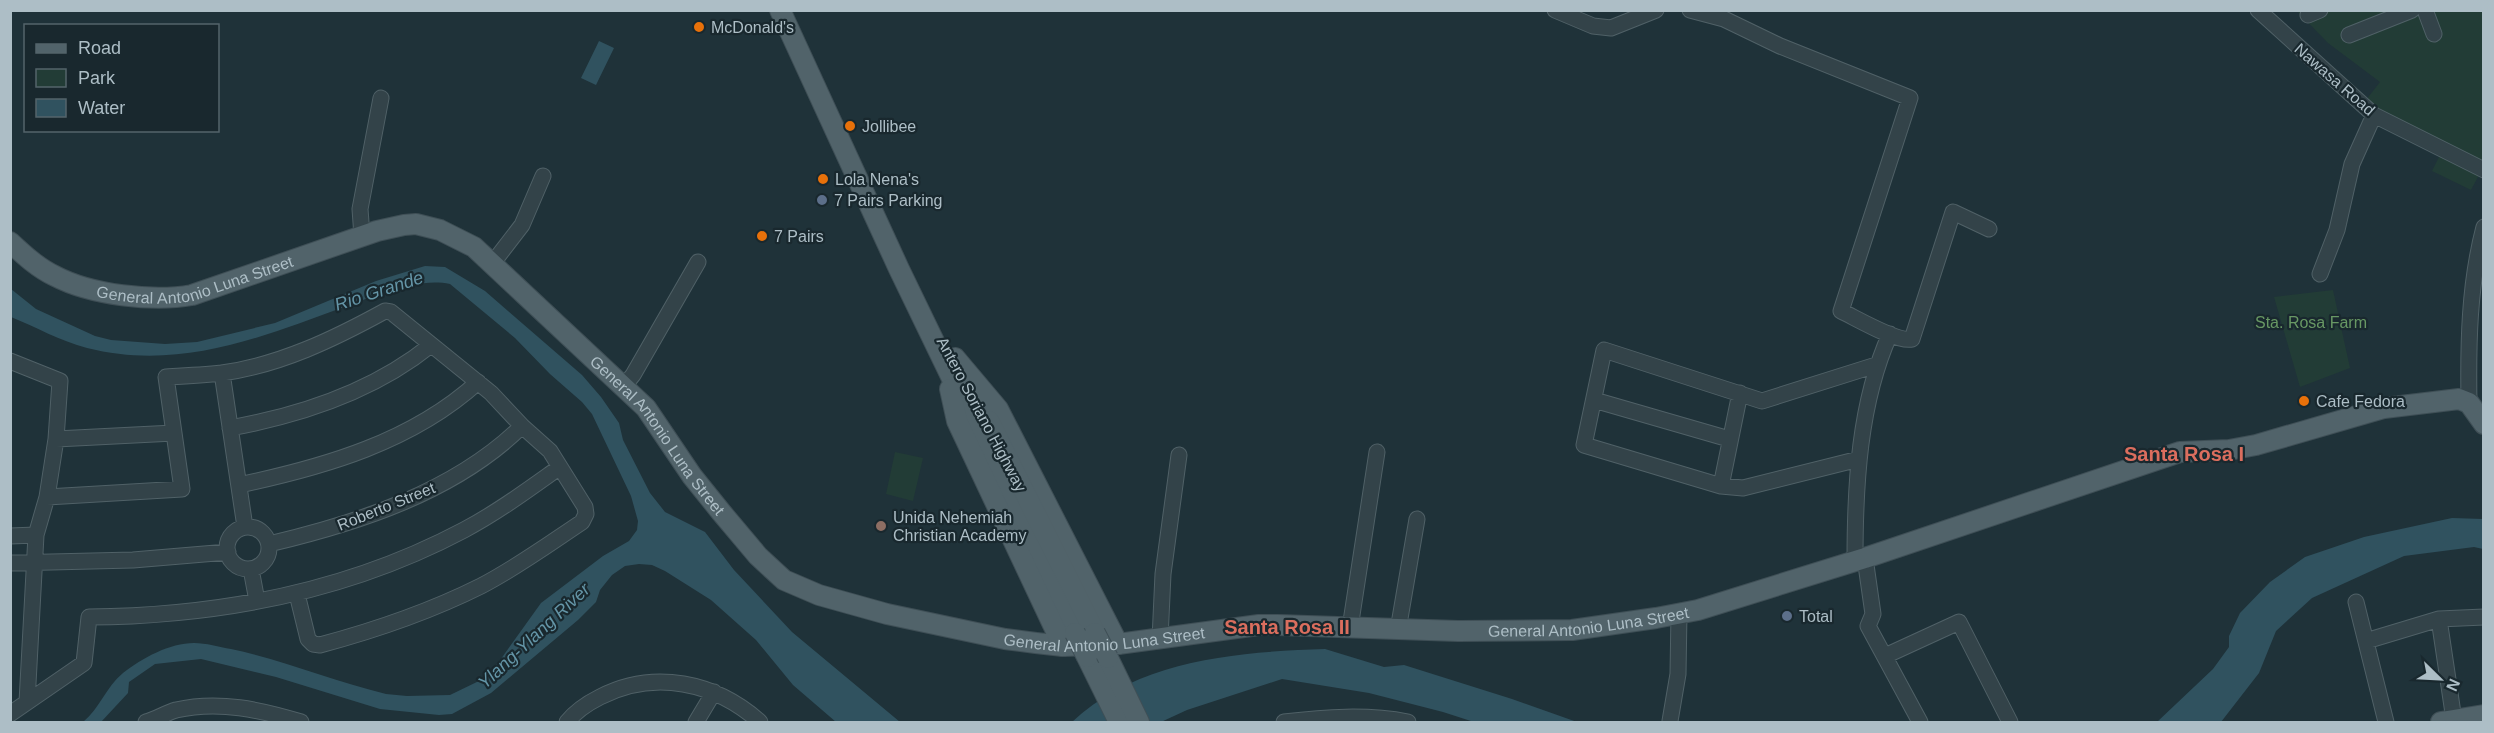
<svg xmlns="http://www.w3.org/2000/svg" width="2494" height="733" font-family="Arial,sans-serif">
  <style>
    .green { fill: #223c36 }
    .water { fill: #30525f }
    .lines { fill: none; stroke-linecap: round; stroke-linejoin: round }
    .minor-casing { stroke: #506167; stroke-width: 17 }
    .major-casing { stroke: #3f4f56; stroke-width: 22 }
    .minor { stroke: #334349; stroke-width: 15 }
    .major { stroke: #51636a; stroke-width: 20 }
    .major-bridge-casing { stroke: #3f4f56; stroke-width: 22; stroke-linecap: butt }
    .major-bridge { stroke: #51636a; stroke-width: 20 }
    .food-dot { fill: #e8710a; stroke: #19282e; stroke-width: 2 }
    .service-dot { fill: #5c6f8a; stroke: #19282e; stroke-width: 2 }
    .education-dot { fill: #8d6e63; stroke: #19282e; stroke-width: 2 }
    .labels { text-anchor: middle; stroke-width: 4.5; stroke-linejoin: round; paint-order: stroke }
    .poi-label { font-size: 16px; fill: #adbec6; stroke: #19282e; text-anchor: start }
    .street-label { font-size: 16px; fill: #adbec6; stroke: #19282e }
    .park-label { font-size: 16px; fill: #689864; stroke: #19282e }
    .water-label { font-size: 18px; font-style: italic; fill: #6495a7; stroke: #19282e }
    .quarter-label { font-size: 20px; font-weight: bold; fill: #db6e5e; stroke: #19282e }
  </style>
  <rect width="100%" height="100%" fill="#1f3239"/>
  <path class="green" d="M 2297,11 L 2483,11 L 2483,164 L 2391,118 L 2366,100 L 2380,82 L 2328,43 Z
    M 2441,153 L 2480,173 L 2471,190 L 2432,171 Z
    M 2333,290 L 2350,368 L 2300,387 L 2274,297 Z
    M 895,452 L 923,458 L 913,501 L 886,494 Z"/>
  <path class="water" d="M 599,41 L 614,48 L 596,85 L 581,78 Z
    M 425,266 L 445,267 L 485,291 L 582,375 L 601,397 L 619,423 L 623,440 L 650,493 L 665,512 L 705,532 L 734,570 L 792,632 L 900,722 L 836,722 L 793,685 L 756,640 L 711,600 L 665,571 L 652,565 L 639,564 L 625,566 L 612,575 L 600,590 L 596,602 L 578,620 L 491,693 L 452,714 L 439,715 L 380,709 L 276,677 L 201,659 L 155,664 L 129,682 L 128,693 L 101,722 L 83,722 C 100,708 106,687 123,673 C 142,658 170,643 194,643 C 206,643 219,647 231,649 C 283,660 333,681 386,694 L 407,696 L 450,695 L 481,680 L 498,663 L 541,603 L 603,556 L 629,541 L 637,530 L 638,521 L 631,496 L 592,414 L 582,402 L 550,374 L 515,338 L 450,284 C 417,277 375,296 344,307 C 260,338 178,371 87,348 C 60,341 36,327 11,317 L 11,289 L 36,309 L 95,336 L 111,340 L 165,344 L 197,342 L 275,323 L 376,281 Z
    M 2452,518 L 2483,519 L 2483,549 L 2474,547 L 2404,556 L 2312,598 L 2276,631 L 2259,673 L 2221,722 L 2157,722 L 2213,669 L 2229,647 L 2229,636 L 2240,613 L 2270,582 L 2305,557 L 2364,537 Z
    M 1325,649 L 1384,667 L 1404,665 L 1512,699 L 1577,722 L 1474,722 L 1443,712 L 1369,693 L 1282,679 L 1187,710 L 1161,722 L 1072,722 C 1139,659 1238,652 1325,649 Z"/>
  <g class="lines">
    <g class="minor-casing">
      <path id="minor" d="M 1555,10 L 1593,26 L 1611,28 L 1656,10
        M 1690,10 L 1724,19 L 1780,46 L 1910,98 L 1841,311 C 1856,318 1898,343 1912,339 L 1953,212 L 1989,229
        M 2258,10 L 2374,115 L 2484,170
        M 2425,10 L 2434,34
        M 2308,15 L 2320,10
        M 2349,35 L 2412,10
        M 362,236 L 360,209 L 381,98
        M 492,264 L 522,225 L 543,176
        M 2320,274 L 2337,230 L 2352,164 L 2374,115
        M 10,361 L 60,381 L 56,439 L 47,497 L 36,535 L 27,702
        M 222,373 L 245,527
        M 623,387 L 633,375 L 698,262
        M 1594,400 L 1729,439
        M 2469,403 C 2468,344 2469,284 2484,227
        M 230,428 C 302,415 374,391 431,345
        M 56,439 L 174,433
        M 1859,459 L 1743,488 L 1721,486 L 1584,445 L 1604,350 L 1762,401 L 1876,365
        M 239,485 C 324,467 412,442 478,382
        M 1721,486 L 1740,393
        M 47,497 L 182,489 L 166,377 C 184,376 203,375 222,373 C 280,365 334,339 385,311 L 391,312 L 491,393 L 522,426 L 550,451 L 585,507 L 586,514 L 582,522 C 549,544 516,568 481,586 C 429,612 376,630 320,645 L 313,644 L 308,639 L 297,594
        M227 548a21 21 0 1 1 42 0a21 21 0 1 1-42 0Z
        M 10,536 L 36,535
        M 269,544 C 358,523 455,492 522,426
        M 1865,558 L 1873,614 L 1868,626 L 1920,722
        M 1855,560 C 1855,485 1859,403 1890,334
        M 10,563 L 133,560 L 228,552
        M 251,569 L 257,601
        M 2356,602 L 2386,722
        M 2439,619 L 2454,720
        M 1350,628 L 1377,452
        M 1398,630 L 1417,519
        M 1160,639 L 1163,574 L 1179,455
        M 2366,641 L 2439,619 L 2484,617
        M 1885,656 L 1959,622 L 2010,722
        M 10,714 L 84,663 L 89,617 C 219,616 349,591 464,530 C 498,512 529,489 560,467
        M 1670,721 L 1678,674 L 1679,613
        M 146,722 C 156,719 166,713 176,710 C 219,700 261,710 301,722
        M 567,722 C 575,712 588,703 600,697 C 654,669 715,682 760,722
        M 696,722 L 714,692
        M 1284,722 C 1325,717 1367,714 1408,722"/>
    </g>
    <g class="major-casing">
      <g id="major">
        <path d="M 780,10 L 899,269 L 1075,633"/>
        <path id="s1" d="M 10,242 C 24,255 38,268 55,276 C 91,295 153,302 192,295 L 377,231 L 404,225 L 416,224 L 440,230 L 474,247 L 646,408 L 692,476 L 721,512 L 758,556 L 784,580 L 819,595 L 887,614 L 1005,639 L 1036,643 L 1063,646 L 1118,644 L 1259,625 L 1278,625 L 1458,631 L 1572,630 L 1656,618 L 1698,610 L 1865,558 L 2180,452 L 2229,450 L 2256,445 L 2384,408 L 2459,399 L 2469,403 L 2484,424"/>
        <path d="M 955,358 L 998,409 L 1118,644"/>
        <path d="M 950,389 L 957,421 L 1063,646"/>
        <path d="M 989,421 L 1095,633"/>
        <path d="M 1087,657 L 1119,722"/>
        <path d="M 1108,658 L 1139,722"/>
        <path d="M 2441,722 L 2484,715"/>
      </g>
    </g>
    <use href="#minor" class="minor"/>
    <use href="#major" class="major"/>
    <g class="major-bridge-casing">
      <path id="major-bridge" d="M 1075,633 L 1087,657
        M 1095,633 L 1108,658"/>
    </g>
    <use href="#major-bridge" class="major-bridge"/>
  </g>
  <g class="food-dot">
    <circle cx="699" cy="27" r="6"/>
    <circle cx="850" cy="126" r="6"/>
    <circle cx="823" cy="179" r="6"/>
    <circle cx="762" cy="236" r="6"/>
    <circle cx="2304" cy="401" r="6"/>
  </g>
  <g class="service-dot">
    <circle cx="822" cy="200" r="6"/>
    <circle cx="1787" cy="616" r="6"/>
  </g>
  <circle class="education-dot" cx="881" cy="526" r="6"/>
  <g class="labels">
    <g class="poi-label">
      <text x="711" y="33">McDonald's</text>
      <text x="862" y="132">Jollibee</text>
      <text x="835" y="185">Lola Nena's</text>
      <text x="834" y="206">7 Pairs Parking</text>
      <text x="774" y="242">7 Pairs</text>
      <text x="2316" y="407">Cafe Fedora</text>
      <text x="893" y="523">Unida Nehemiah<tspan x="893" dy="18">Christian Academy</tspan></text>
      <text x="1799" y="622">Total</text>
    </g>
    <g class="street-label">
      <text transform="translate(2335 79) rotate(41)" y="6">Nawasa Road</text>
      <text dy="6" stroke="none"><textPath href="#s1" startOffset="202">General Antonio Luna Street</textPath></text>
      <text transform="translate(982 414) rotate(62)" y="6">Antero Soriano Highway</text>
      <text dy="6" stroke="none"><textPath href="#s1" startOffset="759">General Antonio Luna Street</textPath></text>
      <text transform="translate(386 506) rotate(-22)" y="6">Roberto Street</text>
      <text dy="6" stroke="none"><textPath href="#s1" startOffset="1767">General Antonio Luna Street</textPath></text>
      <text dy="6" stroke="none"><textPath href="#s1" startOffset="1281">General Antonio Luna Street</textPath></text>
    </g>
    <g class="park-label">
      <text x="2311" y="328">Sta. Rosa Farm</text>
    </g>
    <g class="water-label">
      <text transform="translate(379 291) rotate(-18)" y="6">Rio Grande</text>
      <text transform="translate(534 636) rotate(-43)" y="6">Ylang-Ylang River</text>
    </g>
    <g class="quarter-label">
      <text x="2184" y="461">Santa Rosa I</text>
      <text x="1287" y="634">Santa Rosa II</text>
    </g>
  </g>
  <rect width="2494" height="733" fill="none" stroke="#adbec6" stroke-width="24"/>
  <rect x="24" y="24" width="195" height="108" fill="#19282e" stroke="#54646b" stroke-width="1.5"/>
  <rect x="36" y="44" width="30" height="9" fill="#51636a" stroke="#54646b" stroke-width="1.5"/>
  <text x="78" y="54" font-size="18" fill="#adbec6">Road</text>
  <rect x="36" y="69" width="30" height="18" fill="#223c36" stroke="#54646b" stroke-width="1.5"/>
  <text x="78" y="84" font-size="18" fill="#adbec6">Park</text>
  <rect x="36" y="99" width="30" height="18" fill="#30525f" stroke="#54646b" stroke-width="1.5"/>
  <text x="78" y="114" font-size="18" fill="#adbec6">Water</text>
  <g transform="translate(2440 679) rotate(114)" stroke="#19282e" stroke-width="4.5" paint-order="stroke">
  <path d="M0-4.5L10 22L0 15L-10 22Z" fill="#adbec6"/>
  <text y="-9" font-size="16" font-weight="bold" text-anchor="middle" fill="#adbec6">N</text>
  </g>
</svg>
